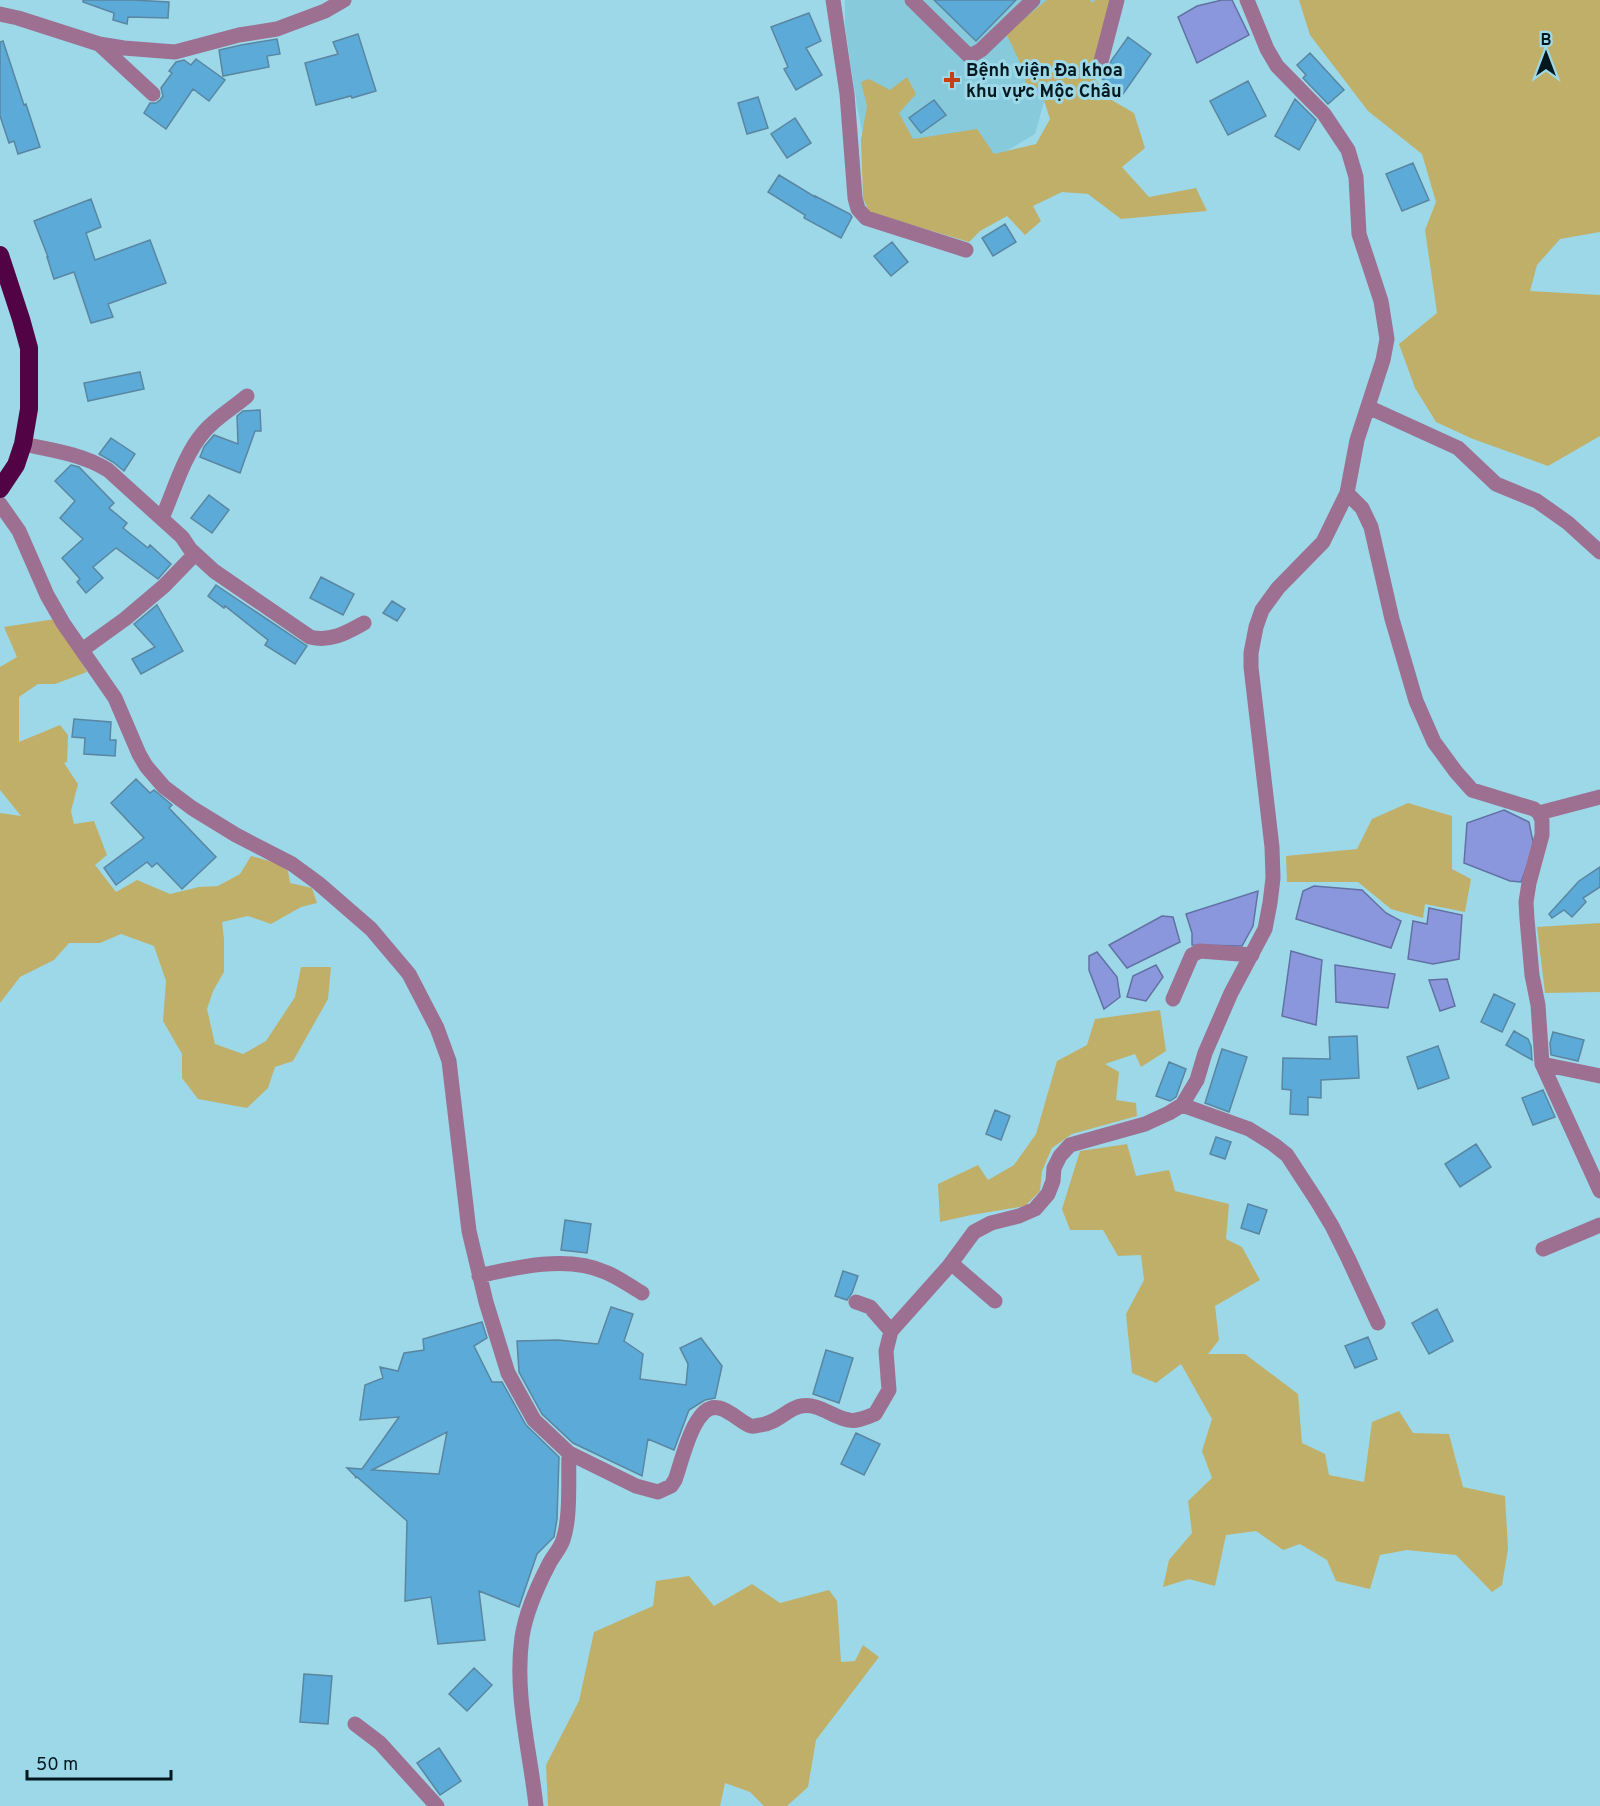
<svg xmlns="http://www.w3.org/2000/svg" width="1600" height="1806" font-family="Overpass,sans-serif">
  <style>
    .built { fill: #86cadc }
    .green { fill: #c0af68 }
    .water { fill: #8b97dc; stroke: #6271a3; stroke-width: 1.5 }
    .building { fill: #5baad7; stroke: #5a86a1; stroke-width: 1.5; fill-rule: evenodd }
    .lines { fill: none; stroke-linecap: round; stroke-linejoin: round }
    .minor { stroke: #9d7091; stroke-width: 15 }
    .highway { stroke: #520346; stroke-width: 18 }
    .poi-dot { fill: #c73f14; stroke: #9dd8e8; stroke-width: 2 }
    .labels { text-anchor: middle; stroke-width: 6; stroke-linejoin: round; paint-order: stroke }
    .poi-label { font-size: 18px; font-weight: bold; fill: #02181e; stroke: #9dd8e8; text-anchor: start }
  </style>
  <rect width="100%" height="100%" fill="#9dd8e8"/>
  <path class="built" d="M 845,0 L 1095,0 L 1057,55 L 1035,134 L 936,193 L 868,160 L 857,106 L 845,26 Z"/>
  <path class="green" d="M 1047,0 L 1090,0 L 1092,3 L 1095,0 L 1111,0 L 1092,74 L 1108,98 L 1134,113 L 1145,148 L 1122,167 L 1149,197 L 1196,188 L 1207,211 L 1121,219 L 1088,194 L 1062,192 L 1033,206 L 1041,221 L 1025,235 L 1007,216 L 980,231 L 969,242 L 869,212 L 863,198 L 861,140 L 867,106 L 861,82 L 869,79 L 890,90 L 907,77 L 916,94 L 899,113 L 913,139 L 977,129 L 994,154 L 1036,144 L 1050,119 L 1041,91 L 1028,91 L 1021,65 L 1006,33 Z
    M 1299,0 L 1600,0 L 1600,232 L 1560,239 L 1537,265 L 1530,291 L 1600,295 L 1600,436 L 1548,466 L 1473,439 L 1436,422 L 1415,388 L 1399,344 L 1437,313 L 1425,230 L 1436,202 L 1422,154 L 1368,111 L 1310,35 Z
    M 55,619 L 87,672 L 55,684 L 38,684 L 19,697 L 19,742 L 60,725 L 68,735 L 67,762 L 64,763 L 78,784 L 71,811 L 74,824 L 94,821 L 107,855 L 95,865 L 116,892 L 137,880 L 170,894 L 199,887 L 218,886 L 240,874 L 251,856 L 277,863 L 288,871 L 290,883 L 312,888 L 317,903 L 301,907 L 271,924 L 248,916 L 222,922 L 224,939 L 224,972 L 213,991 L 207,1009 L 215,1044 L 243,1054 L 266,1041 L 295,997 L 301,967 L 331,967 L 328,999 L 293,1061 L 275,1067 L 268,1088 L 247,1108 L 198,1099 L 182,1078 L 182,1054 L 163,1021 L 166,981 L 154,946 L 121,934 L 100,943 L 69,943 L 54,960 L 20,977 L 0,1003 L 0,813 L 21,816 L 0,790 L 0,667 L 17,657 L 4,627 Z
    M 1408,803 L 1452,816 L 1452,869 L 1471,879 L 1465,912 L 1425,904 L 1423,918 L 1391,909 L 1358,882 L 1287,882 L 1286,856 L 1357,849 L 1372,819 Z
    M 1600,923 L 1600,992 L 1545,993 L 1537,927 Z
    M 1160,1010 L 1166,1051 L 1141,1067 L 1135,1054 L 1105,1064 L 1119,1072 L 1116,1100 L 1136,1103 L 1137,1116 L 1072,1134 L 1052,1148 L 1042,1171 L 1040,1191 L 1025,1206 L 971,1215 L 940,1222 L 938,1184 L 978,1165 L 988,1180 L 1014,1165 L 1036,1134 L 1057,1061 L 1087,1045 L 1095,1019 Z
    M 1127,1144 L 1136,1176 L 1169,1170 L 1175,1191 L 1229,1204 L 1226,1239 L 1242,1247 L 1260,1280 L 1215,1306 L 1219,1340 L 1208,1354 L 1245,1354 L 1298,1394 L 1302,1443 L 1325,1454 L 1329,1475 L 1364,1482 L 1372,1422 L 1399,1411 L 1413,1433 L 1449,1434 L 1463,1487 L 1505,1496 L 1508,1549 L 1502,1585 L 1492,1592 L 1456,1555 L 1407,1550 L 1380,1555 L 1370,1589 L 1336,1581 L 1327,1560 L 1300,1544 L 1283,1550 L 1256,1531 L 1226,1535 L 1215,1586 L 1189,1579 L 1163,1587 L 1169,1560 L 1192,1533 L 1188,1501 L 1212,1478 L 1202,1451 L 1212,1419 L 1181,1364 L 1156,1383 L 1132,1373 L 1126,1314 L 1144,1280 L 1141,1255 L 1118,1256 L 1103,1230 L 1070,1230 L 1062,1209 L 1080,1151 Z
    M 689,1576 L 714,1606 L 752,1584 L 780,1603 L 829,1590 L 837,1601 L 841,1662 L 855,1661 L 863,1645 L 879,1657 L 816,1740 L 808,1787 L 787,1806 L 764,1806 L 750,1792 L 725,1783 L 720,1806 L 548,1806 L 546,1765 L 579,1701 L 594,1632 L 653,1606 L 656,1581 Z"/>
  <path class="water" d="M 1222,0 L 1232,0 L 1249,35 L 1197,63 L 1178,17 L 1197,6 Z
    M 1504,810 L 1529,822 L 1534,847 L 1521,882 L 1510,881 L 1464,863 L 1467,823 Z
    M 1314,886 L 1362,890 L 1386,913 L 1401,921 L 1391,948 L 1296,919 L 1303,891 Z
    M 1258,891 L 1253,926 L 1242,946 L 1192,945 L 1192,933 L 1186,914 Z
    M 1429,908 L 1462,915 L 1459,959 L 1433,964 L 1408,959 L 1413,921 L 1427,924 Z
    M 1162,916 L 1173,917 L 1180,942 L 1127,968 L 1109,945 Z
    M 1291,951 L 1322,960 L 1316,1025 L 1282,1016 Z
    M 1097,952 L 1117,977 L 1120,997 L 1104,1009 L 1089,970 L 1089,956 Z
    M 1156,965 L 1163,977 L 1146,1001 L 1127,997 L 1133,976 Z
    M 1335,965 L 1395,974 L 1388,1008 L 1336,1002 Z
    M 1447,979 L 1455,1006 L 1440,1011 L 1429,980 Z"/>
  <path class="building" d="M 83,0 L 133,0 L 169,2 L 168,18 L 128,17 L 127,24 L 113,20 L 114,13 L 83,2 Z
    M 934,0 L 1016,0 L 976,41 Z
    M 809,13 L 821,41 L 806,48 L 822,75 L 796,90 L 784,69 L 788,67 L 771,27 Z
    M 358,34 L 376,91 L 352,98 L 351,96 L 316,105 L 305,63 L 338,54 L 333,42 Z
    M 1128,37 L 1151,54 L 1123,94 L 1101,78 L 1106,75 L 1111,61 Z
    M 277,39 L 280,54 L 267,56 L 269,67 L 223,76 L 219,50 L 241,45 Z
    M 3,41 L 24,105 L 26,104 L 40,147 L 18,154 L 14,141 L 9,143 L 0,116 L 0,42 Z
    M 1310,53 L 1344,90 L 1328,104 L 1303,78 L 1306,75 L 1297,65 Z
    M 196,59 L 225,80 L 209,101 L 193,89 L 166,129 L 144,113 L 150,103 L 156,103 L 160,100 L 163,96 L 161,88 L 172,73 L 169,71 L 176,62 L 184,60 L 191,65 Z
    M 1248,81 L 1266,116 L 1228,135 L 1210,101 Z
    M 758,97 L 768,128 L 747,134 L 738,103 Z
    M 1295,99 L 1316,120 L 1299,150 L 1275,136 Z
    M 934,100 L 946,115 L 921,133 L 909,118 Z
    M 795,118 L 811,143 L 787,158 L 771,134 Z
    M 1413,163 L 1429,200 L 1402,211 L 1386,174 Z
    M 779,175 L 815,197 L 815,196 L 850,214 L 852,217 L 841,238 L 804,218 L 805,215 L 768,192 Z
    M 91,199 L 101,227 L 86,233 L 95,260 L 150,240 L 166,283 L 108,304 L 113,317 L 91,323 L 74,272 L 54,279 L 47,257 L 48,257 L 34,221 Z
    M 1005,224 L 1016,242 L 993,256 L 982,238 Z
    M 892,242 L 908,262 L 891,276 L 874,256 Z
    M 140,372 L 144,389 L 88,401 L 84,383 Z
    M 260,410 L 261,431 L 255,431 L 240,473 L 200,457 L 204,447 L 214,435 L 238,444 L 237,416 L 243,411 Z
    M 111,438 L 135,454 L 124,471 L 113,462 L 99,454 Z
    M 71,465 L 79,467 L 114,503 L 109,508 L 127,523 L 123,528 L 148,548 L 150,545 L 171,564 L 158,579 L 116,548 L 93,567 L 103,578 L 86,593 L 77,582 L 80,579 L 62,558 L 83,539 L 60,518 L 75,501 L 55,481 Z
    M 209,495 L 229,510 L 212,533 L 191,518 Z
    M 321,577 L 354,594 L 343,615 L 310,598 Z
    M 216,585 L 307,646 L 295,664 L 265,645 L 268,640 L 225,606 L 224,608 L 208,596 Z
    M 392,601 L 405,609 L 397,621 L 383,613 Z
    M 157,605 L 183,651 L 141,674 L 132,659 L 155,647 L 134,624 Z
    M 74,719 L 111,722 L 110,740 L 116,740 L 115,756 L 84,754 L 85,738 L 72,737 Z
    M 136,779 L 150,793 L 154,790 L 172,805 L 169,808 L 216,857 L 182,889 L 157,863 L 152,867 L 147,862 L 116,885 L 104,868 L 144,838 L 111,803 Z
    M 1600,867 L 1600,887 L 1583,898 L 1586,902 L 1572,917 L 1564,910 L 1552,918 L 1549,914 L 1579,881 Z
    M 1494,994 L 1515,1004 L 1502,1032 L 1481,1022 Z
    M 1514,1031 L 1528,1039 L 1531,1046 L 1532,1060 L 1506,1045 Z
    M 1553,1032 L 1584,1040 L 1578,1061 L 1551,1055 L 1550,1043 Z
    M 1357,1036 L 1359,1078 L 1321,1080 L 1321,1098 L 1308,1097 L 1308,1115 L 1290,1114 L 1291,1090 L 1282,1089 L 1283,1058 L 1330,1059 L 1329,1037 Z
    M 1438,1046 L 1449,1078 L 1418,1089 L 1407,1057 Z
    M 1222,1049 L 1247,1057 L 1229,1112 L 1205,1103 Z
    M 1169,1062 L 1186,1069 L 1176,1097 L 1170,1101 L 1156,1096 Z
    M 1543,1090 L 1555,1117 L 1533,1125 L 1522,1098 Z
    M 995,1110 L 1010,1116 L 1001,1140 L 986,1134 Z
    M 1216,1137 L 1231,1142 L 1225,1159 L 1210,1154 Z
    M 1476,1144 L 1491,1167 L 1460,1187 L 1445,1164 Z
    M 1248,1204 L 1267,1210 L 1259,1234 L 1241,1228 Z
    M 565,1220 L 591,1224 L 587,1253 L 561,1250 Z
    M 843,1271 L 858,1276 L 852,1293 L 847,1300 L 835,1296 Z
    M 611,1307 L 633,1314 L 624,1341 L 643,1354 L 640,1379 L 686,1385 L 688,1364 L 680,1348 L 701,1338 L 722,1366 L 715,1398 L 705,1400 L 689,1410 L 674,1450 L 648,1439 L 642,1476 L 573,1443 L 542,1414 L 519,1372 L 517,1341 L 558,1340 L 598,1344 Z
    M 1437,1309 L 1453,1341 L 1429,1354 L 1412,1323 Z
    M 482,1322 L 487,1338 L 474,1346 L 492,1382 L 502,1382 L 526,1425 L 559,1457 L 557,1519 L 554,1537 L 537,1554 L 519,1607 L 479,1591 L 485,1640 L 438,1644 L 431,1597 L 405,1601 L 407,1521 L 357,1477 L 355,1478 L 356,1477 L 347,1468 L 362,1469 L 399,1417 L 360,1420 L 365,1385 L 383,1378 L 380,1367 L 398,1371 L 404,1353 L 424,1350 L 423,1339 ZM 447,1432 L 439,1474 L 372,1470 Z
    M 1368,1337 L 1377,1359 L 1355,1368 L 1345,1346 Z
    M 826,1350 L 853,1358 L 839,1403 L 813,1394 Z
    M 856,1433 L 880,1444 L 864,1475 L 841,1464 Z
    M 474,1668 L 492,1685 L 467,1711 L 449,1694 Z
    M 304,1674 L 332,1676 L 328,1724 L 300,1722 Z
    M 439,1748 L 461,1781 L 440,1795 L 417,1763 Z"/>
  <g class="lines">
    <path class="minor" d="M 833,0 L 847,94 L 855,198 L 858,209 L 866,218 L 966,250
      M 912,0 L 968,55 L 974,54 L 981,50 L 1033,0
      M 0,14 L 18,18 L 99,44 L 124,48 L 175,52 L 239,35 L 277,29 L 325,11 L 344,0
      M 99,44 L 153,94
      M 1099,69 L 1117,0
      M 1368,407 L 1458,448 L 1496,484 L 1537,501 L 1568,523 L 1600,552
      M 23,444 C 52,450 82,454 108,470 L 182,537 L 190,549 L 214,571 L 310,637 C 331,642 346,633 364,623
      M 1347,493 L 1362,508 L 1371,527 L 1392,619 L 1416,701 L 1434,742 L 1456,772 L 1472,790 L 1534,809 L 1539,813 L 1542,820 L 1542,835 L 1529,883 L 1526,902 L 1527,919 L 1532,975 L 1538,1005 L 1542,1064 L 1600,1191
      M 0,504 L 19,531 L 47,595 L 63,623 L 115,698 L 139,754 L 146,766 L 164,787 L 192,808 L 236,835 L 292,864 L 318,883 L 371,929 L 409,974 L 437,1028 L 449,1061 L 469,1231 L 486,1302 L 508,1373 L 534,1420 L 569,1453 L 636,1486 L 658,1492 L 671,1486 L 675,1480 C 682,1462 694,1401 719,1408 C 730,1410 743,1424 751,1426 C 754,1427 757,1425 760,1425 C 778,1423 788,1408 801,1406 C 820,1403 831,1417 849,1420 C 857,1422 867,1417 875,1414 L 889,1390 L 886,1351 L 891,1331 L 949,1266 L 974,1232 L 991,1223 L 1019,1216 L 1035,1209 L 1048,1194 L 1053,1181 L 1054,1168 L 1060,1156 L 1070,1145 L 1145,1124 L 1169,1113 L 1182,1105 L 1197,1080 L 1205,1053 L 1231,993 L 1265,929 L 1270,903 L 1273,878 L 1272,847 L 1251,667 L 1251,653 L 1256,627 L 1262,610 L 1278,588 L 1323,542 L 1347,493 L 1357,440 L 1383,360 L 1387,339 L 1381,301 L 1359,234 L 1356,177 L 1348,150 L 1324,114 L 1277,66 L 1267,49 L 1247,0
      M 162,518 C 174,491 184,455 203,433 C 214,419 233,408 247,396
      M 82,650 L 125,619 L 164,586 L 195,554
      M 1539,813 L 1600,797
      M 1173,999 L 1192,955 L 1200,951 L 1252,955
      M 1542,1064 L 1600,1076
      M 1182,1105 L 1249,1129 L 1273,1144 L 1287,1155 L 1317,1201 L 1332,1226 L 1348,1258 L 1378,1323
      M 1543,1249 L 1600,1225
      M 951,1263 L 995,1301
      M 479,1276 C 517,1267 568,1255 605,1272 C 618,1277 630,1286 642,1293
      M 856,1302 L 870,1307 L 891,1331
      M 355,1724 L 380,1743 L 437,1806
      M 536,1806 C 530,1750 514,1694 522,1637 C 526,1611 537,1587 549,1564 C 553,1556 560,1549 563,1540 C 571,1517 568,1479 569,1453"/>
    <path class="highway" d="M 0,255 L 21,319 L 29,348 L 29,409 L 23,444 L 16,465 L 0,489"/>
  </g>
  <path class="poi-dot" d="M949 71h6v6h6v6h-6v6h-6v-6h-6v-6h6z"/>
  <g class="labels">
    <g class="poi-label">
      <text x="966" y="76">Bệnh viện Đa khoa<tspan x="966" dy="21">khu vực Mộc Châu</tspan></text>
    </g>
  </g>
  <g transform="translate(1546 54)" stroke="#9dd8e8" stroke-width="4.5" paint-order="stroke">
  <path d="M0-4.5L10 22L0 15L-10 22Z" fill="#02181e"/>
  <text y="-9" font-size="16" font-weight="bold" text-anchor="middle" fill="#02181e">B</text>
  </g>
  <path d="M27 1770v9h144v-9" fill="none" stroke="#02181e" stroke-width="3"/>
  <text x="36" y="1770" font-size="18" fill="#02181e" stroke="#9dd8e8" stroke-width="4.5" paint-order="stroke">50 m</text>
</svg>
